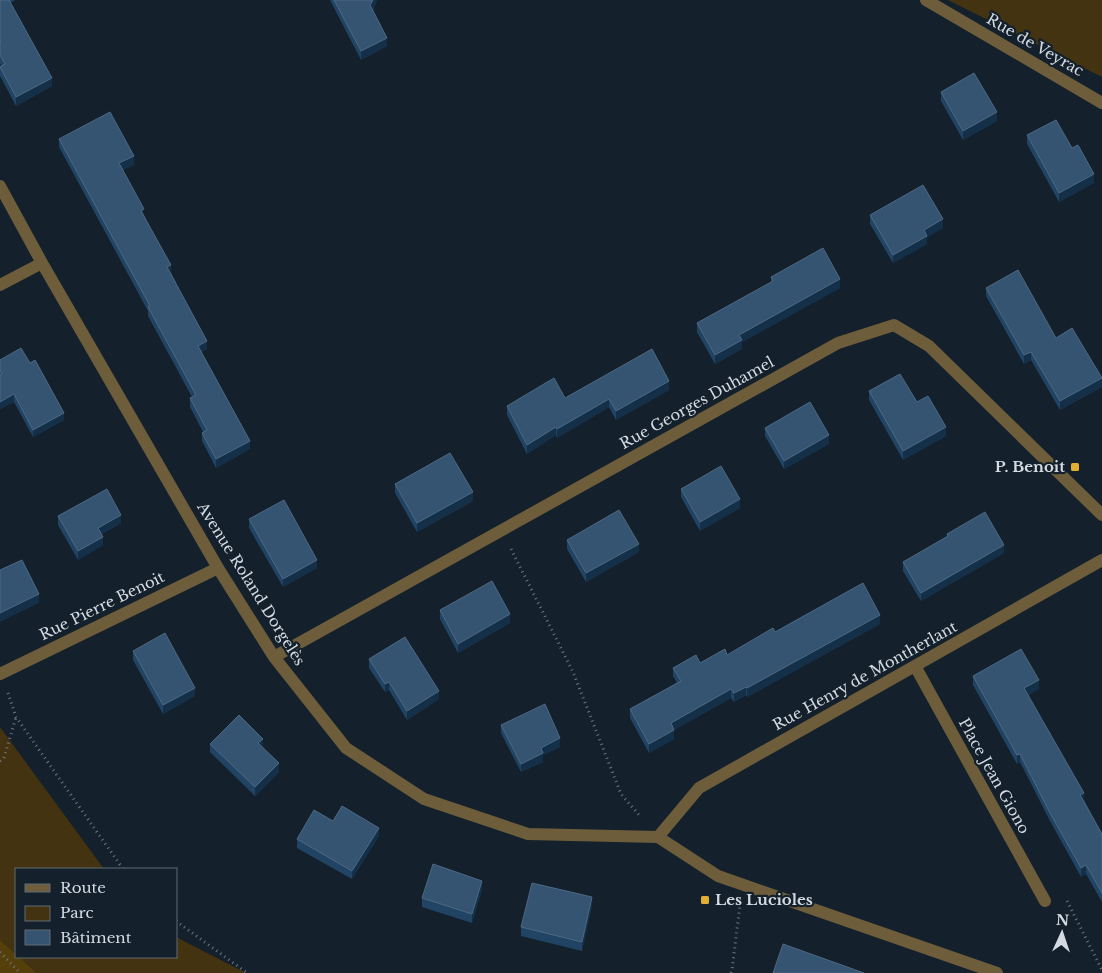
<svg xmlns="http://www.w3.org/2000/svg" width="1102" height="973" font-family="'Libre Baskerville',serif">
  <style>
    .green { fill: #433310 }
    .forest { fill: #553f0a }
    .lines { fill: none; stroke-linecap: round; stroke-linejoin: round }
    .path { stroke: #6e7781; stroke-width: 3; stroke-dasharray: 1 4; stroke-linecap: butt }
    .street { stroke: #6e5d3b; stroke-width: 12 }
    .wall { fill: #214464 }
    .shaded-wall { fill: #142f48 }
    .building { fill: #345472; stroke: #4d6984 }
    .poi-dot { fill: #e3ae34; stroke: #14202b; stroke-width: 2 }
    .labels { text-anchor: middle; stroke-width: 4.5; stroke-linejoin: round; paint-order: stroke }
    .street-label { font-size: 15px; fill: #d3dae2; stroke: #14202b }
    .poi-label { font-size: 15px; font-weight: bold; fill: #d3dae2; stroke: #14202b; text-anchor: end }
  </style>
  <rect width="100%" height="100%" fill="#14202b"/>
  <path class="green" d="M 948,0 L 1102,0 L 1102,77 Z
    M 0,727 L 104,869 L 16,869 L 16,954 L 0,940 Z
    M 176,937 L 246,973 L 37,973 L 19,957 L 176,957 Z"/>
  <path class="forest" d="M 0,940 L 16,954 L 16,957 L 19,957 L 37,973 L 0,973 Z"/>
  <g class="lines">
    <path class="path" d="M 511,549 L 573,672 L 621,794 L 639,815
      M 8,693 L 16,717 L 123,869
      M 0,761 L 4,758 L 16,717
      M 1067,901 L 1102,970
      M 176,921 L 247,973
      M 0,952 L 20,973
      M 731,973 L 732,970 L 740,905"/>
    <path class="street" d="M 926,0 L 1102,103
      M 0,186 L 42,263 L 218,568 L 274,657 L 346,748 L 424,799 L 528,834 L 658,837 L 718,876 L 997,973
      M 0,285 L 42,263
      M 274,657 L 838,343 L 894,325 L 929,346 L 1102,515
      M 915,666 L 1045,901
      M 0,674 L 218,568
      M 658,837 L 699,788 L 1102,560"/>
  </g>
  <path class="wall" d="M 0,0 L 15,0 L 10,3 L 52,86 L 16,106 L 0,76 L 0,67 L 1,66 L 0,63 Z
    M 330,0 L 377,0 L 373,10 L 387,46 L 361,60 Z
    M 941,92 L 997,121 L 963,140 L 941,101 Z
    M 1027,135 L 1072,148 L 1094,183 L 1059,202 L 1027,144 Z
    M 59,139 L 134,165 L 123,170 L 207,349 L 201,352 L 250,449 L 216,468 L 202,441 L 202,433 L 203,432 L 190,407 L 190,398 L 192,397 L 148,316 L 148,311 L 59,147 Z
    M 870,215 L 943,228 L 927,237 L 927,244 L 893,263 L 870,224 Z
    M 771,277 L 840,288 L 742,342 L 742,349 L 715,364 L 697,332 L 697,323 L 771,282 Z
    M 986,288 L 1056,338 L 1102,387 L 1060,410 L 1031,360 L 1024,364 L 986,296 Z
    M 0,360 L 64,420 L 33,437 L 14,402 L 0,409 Z
    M 669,390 L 616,420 L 609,407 L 557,438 L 556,435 L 527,454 L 507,415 L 507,406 L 565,398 Z
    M 869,391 L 917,402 L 946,436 L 903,460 L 869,400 Z
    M 765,428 L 829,444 L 784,469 L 765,436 Z
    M 395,484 L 473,501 L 417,532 L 395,493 Z
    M 681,489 L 740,508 L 700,531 L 681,497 Z
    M 58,516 L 121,523 L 102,534 L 103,545 L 78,560 L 58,525 Z
    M 249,519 L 317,568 L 283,587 L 249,528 Z
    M 947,534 L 1004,553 L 921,601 L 903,571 L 903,562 L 947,537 Z
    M 567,540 L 639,552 L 586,582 L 567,549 Z
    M 440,610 L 510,623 L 458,653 L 440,619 Z
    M 880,624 L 747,697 L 746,695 L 734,702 L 731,698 L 674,730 L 674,739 L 649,753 L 630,718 L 630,709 L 677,683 L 673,676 L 673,668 L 700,663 L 727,655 L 775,632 Z
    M 133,651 L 195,696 L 163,714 L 133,660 Z
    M 369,659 L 439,699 L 407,720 L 389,690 L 385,692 L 369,668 Z
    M 973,676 L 1039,689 L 1028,695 L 1084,800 L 1102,834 L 1102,902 L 1086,874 L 1081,877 L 1049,819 L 1020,762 L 1017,764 L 973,685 Z
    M 501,725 L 560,747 L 543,755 L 543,762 L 521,772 L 501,733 Z
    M 210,744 L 263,747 L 279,772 L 255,796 L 210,752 Z
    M 333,821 L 379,836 L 352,879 L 297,848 L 297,839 Z
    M 482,889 L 472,923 L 422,907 L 422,898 Z
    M 592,906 L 582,951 L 521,936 L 521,927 Z"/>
  <path class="shaded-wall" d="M 373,0 L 377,0 L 377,1 L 370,14 L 370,5 Z
    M 387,38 L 387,46 L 361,60 L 361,51 Z
    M 52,78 L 52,86 L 16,106 L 16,97 Z
    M 997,112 L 997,121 L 963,140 L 963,131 Z
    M 134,156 L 134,165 L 119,172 L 119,163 Z
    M 1094,174 L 1094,183 L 1059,202 L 1059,193 Z
    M 943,219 L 943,228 L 927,237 L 927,244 L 893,263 L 893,255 L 924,230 Z
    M 171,265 L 171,274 L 167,276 L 167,267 Z
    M 840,279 L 840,288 L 742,342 L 742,349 L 715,364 L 715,355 L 739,335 Z
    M 207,341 L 207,349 L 198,354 L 198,346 Z
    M 1031,352 L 1031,360 L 1024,364 L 1024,355 Z
    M 1102,378 L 1102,387 L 1060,410 L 1060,401 Z
    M 669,381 L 669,390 L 616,420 L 616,411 Z
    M 14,394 L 14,402 L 0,409 L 0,402 Z
    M 609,399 L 609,407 L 557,438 L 557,429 Z
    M 64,413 L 64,420 L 33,437 L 33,430 Z
    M 556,427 L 556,435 L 527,454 L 527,445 Z
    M 946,427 L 946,436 L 903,460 L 903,451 Z
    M 829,435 L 829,444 L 784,469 L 784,461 Z
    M 250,441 L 250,449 L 216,468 L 216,459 Z
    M 473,492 L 473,501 L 417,532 L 417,523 Z
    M 740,499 L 740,508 L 700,531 L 700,522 Z
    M 121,515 L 121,523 L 98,536 L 98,528 Z
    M 103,537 L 103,545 L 78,560 L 78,551 Z
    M 639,544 L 639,552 L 586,582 L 586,573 Z
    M 1004,545 L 1004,553 L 921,601 L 921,593 Z
    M 317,560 L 317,568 L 283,587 L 283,579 Z
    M 39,594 L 39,603 L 0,622 L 0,613 Z
    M 510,614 L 510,623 L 458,653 L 458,644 Z
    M 880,615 L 880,624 L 747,697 L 747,688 Z
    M 1039,680 L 1039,689 L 1024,697 L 1024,688 Z
    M 389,682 L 389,690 L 385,692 L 385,684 Z
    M 746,687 L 746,695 L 734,702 L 734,693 Z
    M 195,688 L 195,696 L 163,714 L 163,705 Z
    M 731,689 L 731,698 L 671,732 L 671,723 Z
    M 439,691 L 439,699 L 407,720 L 407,711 Z
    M 674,730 L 674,739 L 649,753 L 649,744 Z
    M 560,738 L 560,747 L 543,755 L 543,762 L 521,772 L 521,764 L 541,748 Z
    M 263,739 L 263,747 L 258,752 L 258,743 Z
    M 1020,754 L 1020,762 L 1017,764 L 1017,755 Z
    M 279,763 L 279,772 L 255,796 L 255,787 Z
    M 1084,793 L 1084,801 L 1080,795 Z
    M 379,828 L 379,836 L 352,879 L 352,871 Z
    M 1086,865 L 1086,874 L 1081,877 L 1081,868 Z
    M 482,881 L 482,889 L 472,923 L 472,914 Z
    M 592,897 L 592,906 L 582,951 L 582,942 Z"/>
  <path class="building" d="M 0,0 L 9,0 L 52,78 L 16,97 L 0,67 L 5,64 L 0,55 L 0,42 L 1,42 L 0,41 Z
    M 334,0 L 373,0 L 370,5 L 387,38 L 361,51 Z
    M 974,73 L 997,112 L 963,131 L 941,92 Z
    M 110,112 L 134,156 L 119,163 L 144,209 L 141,211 L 171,265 L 167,267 L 207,341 L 198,346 L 250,441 L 216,459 L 202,433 L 207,430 L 190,398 L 196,395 L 148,307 L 150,306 L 59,139 Z
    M 1056,120 L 1072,148 L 1078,145 L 1094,174 L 1059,193 L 1027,135 Z
    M 923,185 L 943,219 L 924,230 L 927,236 L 893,255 L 870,215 Z
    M 823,248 L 840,279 L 739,335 L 742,340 L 715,355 L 697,323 L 773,281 L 771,277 Z
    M 1018,270 L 1056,338 L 1072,328 L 1102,378 L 1060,401 L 1031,352 L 1024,355 L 986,288 Z
    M 21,348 L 30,363 L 35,360 L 64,413 L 33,430 L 14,394 L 0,402 L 0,375 L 2,374 L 0,370 L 0,360 Z
    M 652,349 L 669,381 L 616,411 L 609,399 L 557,429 L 556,427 L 527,445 L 507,406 L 554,378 L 565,398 Z
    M 900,374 L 917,402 L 928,396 L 946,427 L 903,451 L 869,391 Z
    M 810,402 L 829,435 L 784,461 L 765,428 Z
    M 450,453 L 473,492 L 417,523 L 395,484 Z
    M 721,466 L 740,499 L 700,522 L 681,489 Z
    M 107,489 L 121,515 L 98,528 L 103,537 L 78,551 L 58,516 Z
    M 284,500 L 317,560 L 283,579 L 249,519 Z
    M 619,510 L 639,544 L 586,573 L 567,540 Z
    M 985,512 L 1004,545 L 921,593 L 903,562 L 948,536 L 947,534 Z
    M 22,560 L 39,594 L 0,613 L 0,570 Z
    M 492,581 L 510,614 L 458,644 L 440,610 Z
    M 863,583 L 880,615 L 747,688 L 746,687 L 734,693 L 731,689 L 671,723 L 674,730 L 649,744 L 630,709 L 681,681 L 673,668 L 696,655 L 700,663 L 725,649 L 727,655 L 773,628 L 775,632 Z
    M 165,633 L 195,688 L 163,705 L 133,651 Z
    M 405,637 L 439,691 L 407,711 L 389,682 L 385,684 L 369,659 Z
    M 1021,649 L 1039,680 L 1024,688 L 1084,793 L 1080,795 L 1102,834 L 1102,893 L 1086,865 L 1081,868 L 1049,811 L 1020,754 L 1017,755 L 973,676 Z
    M 545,704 L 560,738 L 541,748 L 543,753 L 521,764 L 501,725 Z
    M 239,715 L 263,739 L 258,743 L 279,763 L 255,787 L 210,744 Z
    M 342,806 L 379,828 L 352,871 L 297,839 L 314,810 L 333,821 Z
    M 433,864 L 482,881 L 472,914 L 422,898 Z
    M 532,883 L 592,897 L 582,942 L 521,927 Z
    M 783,944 L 864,973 L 773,973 Z"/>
  <g class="poi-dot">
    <rect x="1070" y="462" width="10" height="10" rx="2.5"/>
    <rect x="700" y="895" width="10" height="10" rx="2.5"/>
  </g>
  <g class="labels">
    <g class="street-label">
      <text transform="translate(1035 45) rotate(30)" y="5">Rue de Veyrac</text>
      <text transform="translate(697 403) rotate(-29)" y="5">Rue Georges Duhamel</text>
      <text transform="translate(251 584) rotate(58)" y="5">Avenue Roland Dorgelès</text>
      <text transform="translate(102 606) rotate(-26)" y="5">Rue Pierre Benoit</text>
      <text transform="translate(865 676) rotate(-29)" y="5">Rue Henry de Montherlant</text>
      <text transform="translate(994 776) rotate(61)" y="5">Place Jean Giono</text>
    </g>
    <g class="poi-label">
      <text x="1065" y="472">P. Benoit</text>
      <text x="715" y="905" text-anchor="start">Les Lucioles</text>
    </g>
  </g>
  <rect x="15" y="868" width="162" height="90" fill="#14202b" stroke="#606a74"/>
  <rect x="25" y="884" width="25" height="8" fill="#6e5d3b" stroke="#606a74"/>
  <text x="60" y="893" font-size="15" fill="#d3dae2">Route</text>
  <rect x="25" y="906" width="25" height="15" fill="#433310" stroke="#606a74"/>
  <text x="60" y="918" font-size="15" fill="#d3dae2">Parc</text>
  <rect x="25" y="930" width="25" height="15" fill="#345472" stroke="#606a74"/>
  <text x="60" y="943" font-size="15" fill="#d3dae2">Bâtiment</text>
  <g transform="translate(1062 933) rotate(3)" stroke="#14202b" stroke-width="4" paint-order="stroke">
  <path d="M0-4L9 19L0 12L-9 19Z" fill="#d3dae2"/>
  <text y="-8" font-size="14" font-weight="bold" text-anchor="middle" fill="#d3dae2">N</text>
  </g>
</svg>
